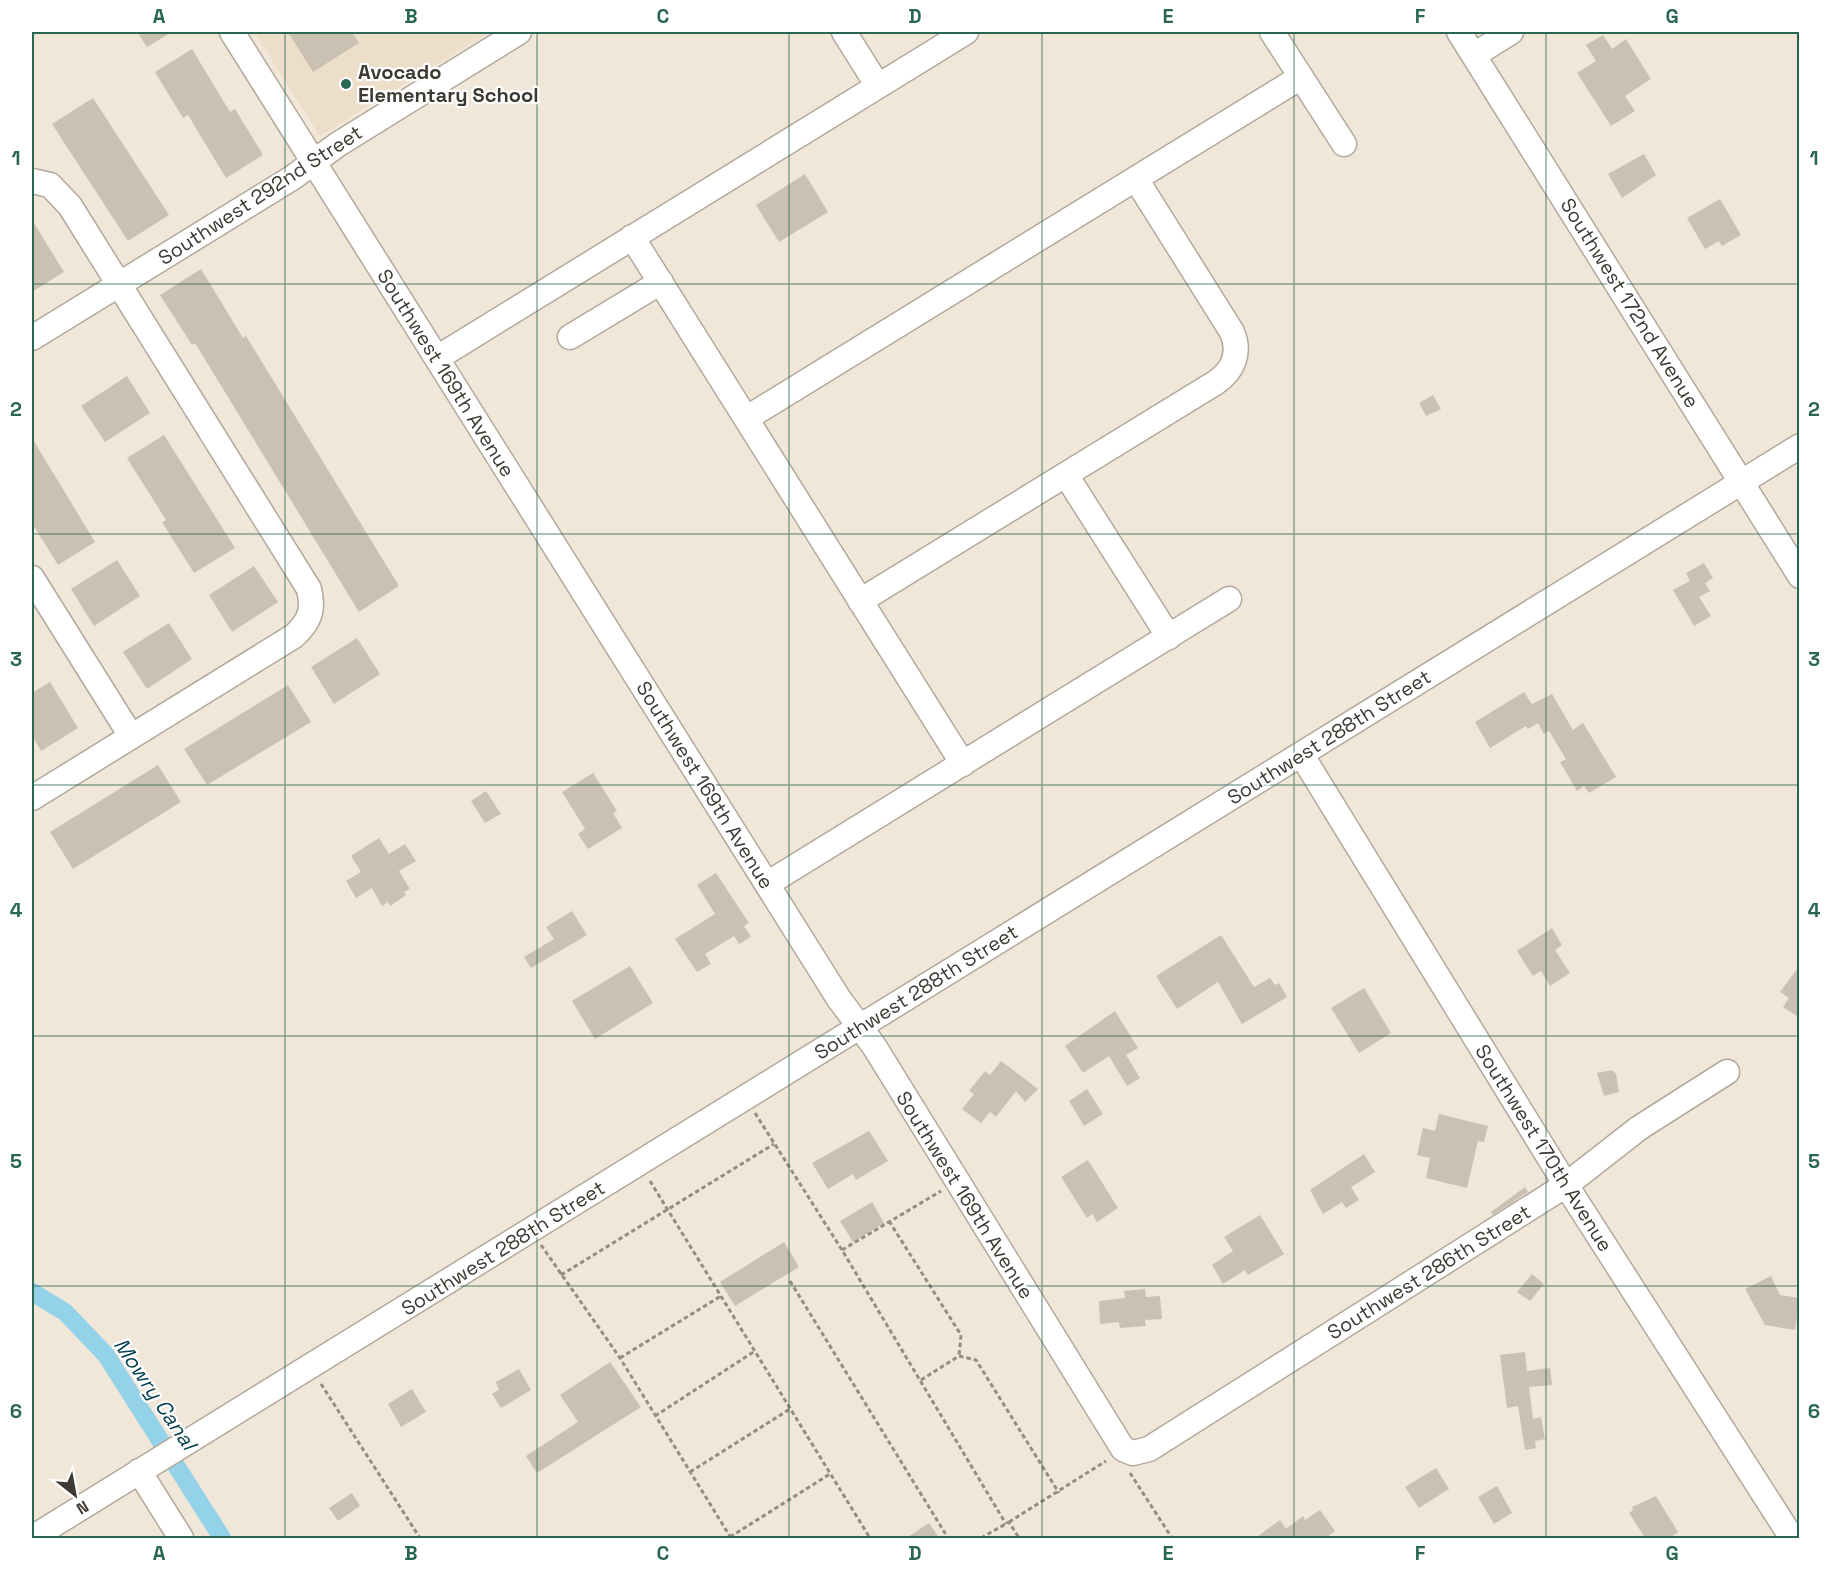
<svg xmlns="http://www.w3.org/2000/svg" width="1831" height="1570" font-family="'Space Grotesk',sans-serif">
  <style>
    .built { fill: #ecdec9 }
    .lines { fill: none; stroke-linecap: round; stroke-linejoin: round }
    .canal { stroke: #93d2e8; stroke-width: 18 }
    .building { fill: #cac1b3 }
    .minor-casing { stroke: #b2a99b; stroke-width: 27 }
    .path { stroke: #948d83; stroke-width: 3; stroke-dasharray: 4.5 3; stroke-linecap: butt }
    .minor { stroke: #fff; stroke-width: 24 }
    .grid { fill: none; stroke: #296753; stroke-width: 1.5; stroke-opacity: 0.55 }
    .poi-dot { fill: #296753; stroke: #fff; stroke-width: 2 }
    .labels { text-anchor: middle; stroke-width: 4.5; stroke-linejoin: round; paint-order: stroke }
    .poi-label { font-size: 20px; font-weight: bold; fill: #3d3933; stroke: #fff; text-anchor: start }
    .street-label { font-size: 20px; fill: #3d3933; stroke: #fff }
    .water-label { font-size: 21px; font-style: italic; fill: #064050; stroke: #fff }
    .neatline { fill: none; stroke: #296753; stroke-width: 2 }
    .grid-label { font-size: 20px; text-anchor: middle; font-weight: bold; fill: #296753 }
  </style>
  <rect width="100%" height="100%" fill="#f1e7d9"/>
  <path class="built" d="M 254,32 L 489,32 L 320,136 Z"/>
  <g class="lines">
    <path class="canal" d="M 32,1292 L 65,1312 L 106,1355 L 222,1538"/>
  </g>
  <path class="building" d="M 137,32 L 172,32 L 147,47 Z
    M 288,32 L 352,32 L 359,43 L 313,72 Z
    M 1603,35 L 1612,49 L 1626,39 L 1651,79 L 1625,96 L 1635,111 L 1611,126 L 1577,73 L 1596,61 L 1586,45 Z
    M 192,49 L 230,112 L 235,109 L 263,155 L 226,178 L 188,115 L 183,118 L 155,72 Z
    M 93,98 L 169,215 L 128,241 L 52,124 Z
    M 1644,154 L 1656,175 L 1622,198 L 1608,174 Z
    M 805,174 L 828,212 L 779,242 L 756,205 Z
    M 1720,199 L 1741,235 L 1722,246 L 1719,241 L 1705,249 L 1687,218 Z
    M 32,220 L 64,272 L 32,292 Z
    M 201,269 L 243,338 L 246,336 L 399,586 L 359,612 L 195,343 L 192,345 L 160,295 Z
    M 127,376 L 150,413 L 105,442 L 81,406 Z
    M 1433,395 L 1441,409 L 1426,416 L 1419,403 Z
    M 164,435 L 235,548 L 194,573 L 162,522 L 166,520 L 127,458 Z
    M 32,438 L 95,542 L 58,565 L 32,523 Z
    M 117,560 L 140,596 L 94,626 L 71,589 Z
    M 1704,563 L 1713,578 L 1705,583 L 1710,591 L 1699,597 L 1711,616 L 1694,626 L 1673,590 L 1690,581 L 1686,573 Z
    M 254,566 L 278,602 L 232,632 L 209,595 Z
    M 169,623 L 192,659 L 147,689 L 123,652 Z
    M 357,638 L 380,674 L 334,704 L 311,667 Z
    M 50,682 L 78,728 L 41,751 L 32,735 L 32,693 Z
    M 288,685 L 311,722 L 207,785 L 184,749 Z
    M 1524,692 L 1532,704 L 1552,694 L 1573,730 L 1583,723 L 1616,777 L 1589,793 L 1584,786 L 1577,791 L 1560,762 L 1566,759 L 1549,731 L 1544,734 L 1538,723 L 1528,729 L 1526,726 L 1490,748 L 1475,722 Z
    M 158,765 L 181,802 L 73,869 L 50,832 Z
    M 593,773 L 617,811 L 613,813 L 622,828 L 588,849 L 578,834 L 585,829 L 562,792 Z
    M 486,791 L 501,814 L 485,823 L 471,801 Z
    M 379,838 L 389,854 L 405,844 L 416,861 L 399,871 L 410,889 L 404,892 L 406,895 L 390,906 L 388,902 L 382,906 L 372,888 L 356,898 L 346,881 L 361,872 L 351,856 Z
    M 716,873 L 749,923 L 744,926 L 751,937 L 739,944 L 734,936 L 705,954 L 711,964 L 697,972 L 675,939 L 715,914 L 697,885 Z
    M 572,911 L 587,935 L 531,968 L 524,957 L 554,939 L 546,927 Z
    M 1552,928 L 1562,945 L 1555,950 L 1570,973 L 1550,986 L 1541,971 L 1533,976 L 1517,951 Z
    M 1221,935 L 1254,987 L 1270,978 L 1275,985 L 1279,983 L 1287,997 L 1242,1024 L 1218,982 L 1177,1009 L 1156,976 Z
    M 1800,965 L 1800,1018 L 1783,1007 L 1789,998 L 1780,992 Z
    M 630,966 L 653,1003 L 595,1039 L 572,1001 Z
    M 1364,988 L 1391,1033 L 1359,1053 L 1331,1008 Z
    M 1115,1011 L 1138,1048 L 1126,1055 L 1140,1078 L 1127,1086 L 1109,1056 L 1083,1073 L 1065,1046 Z
    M 1001,1061 L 1038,1089 L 1025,1102 L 1016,1091 L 996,1117 L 990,1112 L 981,1123 L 962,1109 L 974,1094 L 969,1091 L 985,1071 L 990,1075 Z
    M 1612,1070 L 1616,1074 L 1619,1092 L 1604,1096 L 1597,1073 Z
    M 1087,1089 L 1103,1114 L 1084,1126 L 1069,1101 Z
    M 1439,1114 L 1488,1126 L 1484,1142 L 1478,1141 L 1467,1188 L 1426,1178 L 1430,1158 L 1417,1155 L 1423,1128 L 1435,1131 Z
    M 869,1131 L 888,1161 L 856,1180 L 853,1174 L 828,1189 L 812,1163 Z
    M 1364,1154 L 1375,1172 L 1351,1187 L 1359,1200 L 1346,1208 L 1342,1202 L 1323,1214 L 1310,1190 Z
    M 1088,1160 L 1118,1208 L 1097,1222 L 1092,1214 L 1087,1218 L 1061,1177 Z
    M 1525,1187 L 1528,1192 L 1493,1215 L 1491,1212 Z
    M 872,1202 L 884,1223 L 853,1242 L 840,1221 Z
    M 1260,1215 L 1284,1254 L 1248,1275 L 1245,1270 L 1223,1284 L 1212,1265 L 1233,1251 L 1224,1237 Z
    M 784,1242 L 799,1267 L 735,1306 L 720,1282 Z
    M 1532,1274 L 1544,1284 L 1530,1301 L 1517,1292 Z
    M 1771,1276 L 1780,1295 L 1800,1298 L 1795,1330 L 1765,1325 L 1745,1289 Z
    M 1145,1289 L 1146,1297 L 1160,1296 L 1162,1319 L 1145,1320 L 1146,1326 L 1120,1328 L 1119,1322 L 1100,1324 L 1099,1301 L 1125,1298 L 1124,1291 Z
    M 1525,1352 L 1527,1371 L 1550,1368 L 1552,1385 L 1529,1387 L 1533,1419 L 1541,1417 L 1545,1439 L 1535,1441 L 1536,1448 L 1525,1450 L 1518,1406 L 1507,1408 L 1500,1355 Z
    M 610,1362 L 641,1407 L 537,1473 L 526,1456 L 578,1422 L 560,1395 Z
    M 519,1369 L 531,1390 L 501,1408 L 492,1394 L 499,1390 L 496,1382 Z
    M 412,1389 L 426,1412 L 401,1427 L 388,1404 Z
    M 1436,1468 L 1449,1489 L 1419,1508 L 1405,1487 Z
    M 1497,1486 L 1512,1513 L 1494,1524 L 1478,1497 Z
    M 352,1493 L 360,1506 L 338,1521 L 329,1508 Z
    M 1656,1496 L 1678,1532 L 1668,1539 L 1646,1539 L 1629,1513 L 1633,1510 L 1632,1507 Z
    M 1320,1510 L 1335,1531 L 1324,1539 L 1254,1539 L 1280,1520 L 1286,1529 L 1303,1516 L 1305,1520 Z
    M 929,1523 L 940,1539 L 905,1539 Z"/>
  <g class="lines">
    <g class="minor-casing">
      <path id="minor" d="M 232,32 L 839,999 L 874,1046 L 1123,1449 L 1133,1453 L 1149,1449 L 1566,1185 L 1639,1128 L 1727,1072
        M 844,32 L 878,86
        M 1272,32 L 1344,144
        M 1459,32 L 1800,576
        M 1474,55 L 1511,32
        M 32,181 L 50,185 L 70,206 L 309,589 C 314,610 310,621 294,636 L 32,798
        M 632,237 L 963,764
        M 570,337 L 661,282
        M 32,338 L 292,178 L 337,145 L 519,32
        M 437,358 L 966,32
        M 747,418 L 1301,77
        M 1066,475 L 1169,637
        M 32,578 L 131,736
        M 860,601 L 1215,383 C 1233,371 1241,353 1232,332 L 1136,179
        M 1301,754 L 1566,1185 L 1792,1538
        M 767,884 L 1229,599
        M 139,1471 L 181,1538
        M 32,1538 L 1800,446"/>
    </g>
    <path class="path" d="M 755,1113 L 842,1250 L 1006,1524
      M 650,1181 L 870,1538
      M 889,1221 L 961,1335 L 959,1356
      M 541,1245 L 620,1358 L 731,1538
      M 842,1250 L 941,1191
      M 561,1275 L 774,1144
      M 790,1281 L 948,1538
      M 620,1358 L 721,1296
      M 921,1380 L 959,1356 L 976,1360 L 1059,1493
      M 321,1384 L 420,1538
      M 655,1416 L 755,1351
      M 690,1472 L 790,1409
      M 1130,1473 L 1172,1538
      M 1009,1522 L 1106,1461
      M 730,1537 L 830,1474
      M 981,1538 L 1009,1522 L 1019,1538"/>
    <use href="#minor" class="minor"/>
  </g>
  <path class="grid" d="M 285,32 L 285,1538M 537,32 L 537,1538M 789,32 L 789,1538M 1042,32 L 1042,1538M 1294,32 L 1294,1538M 1546,32 L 1546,1538M 32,284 L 1800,284M 32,534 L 1800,534M 32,785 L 1800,785M 32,1036 L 1800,1036M 32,1286 L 1800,1286"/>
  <circle class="poi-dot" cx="346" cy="84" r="6"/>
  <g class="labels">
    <g class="poi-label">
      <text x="358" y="79">Avocado<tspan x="358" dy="23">Elementary School</tspan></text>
    </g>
    <g class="street-label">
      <text transform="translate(260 195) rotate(-33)" y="7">Southwest 292nd Street</text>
      <text transform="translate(1630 303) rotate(58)" y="7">Southwest 172nd Avenue</text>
      <text transform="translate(446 373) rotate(58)" y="7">Southwest 169th Avenue</text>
      <text transform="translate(1329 737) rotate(-32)" y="7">Southwest 288th Street</text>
      <text transform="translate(705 785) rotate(58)" y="7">Southwest 169th Avenue</text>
      <text transform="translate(916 992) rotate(-32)" y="7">Southwest 288th Street</text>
      <text transform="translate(1544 1148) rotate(58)" y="7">Southwest 170th Avenue</text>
      <text transform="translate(965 1195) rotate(58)" y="7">Southwest 169th Avenue</text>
      <text transform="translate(503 1248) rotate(-32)" y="7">Southwest 288th Street</text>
      <text transform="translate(1429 1272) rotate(-32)" y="7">Southwest 286th Street</text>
    </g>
    <g class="water-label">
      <text transform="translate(155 1394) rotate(56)" y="7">Mowry Canal</text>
    </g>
  </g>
  <rect width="1831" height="1570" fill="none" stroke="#ffffff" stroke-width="66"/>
  <g transform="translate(75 1495) rotate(149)" stroke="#ffffff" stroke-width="4.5" paint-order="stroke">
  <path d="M0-4.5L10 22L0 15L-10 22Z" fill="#3d3933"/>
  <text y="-9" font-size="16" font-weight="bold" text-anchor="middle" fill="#3d3933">N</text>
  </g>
  <rect x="33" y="33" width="1765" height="1504" class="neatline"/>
  <g class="grid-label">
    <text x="159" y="23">A</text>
    <text x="411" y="23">B</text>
    <text x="663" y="23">C</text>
    <text x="915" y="23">D</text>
    <text x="1168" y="23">E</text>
    <text x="1420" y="23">F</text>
    <text x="1672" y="23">G</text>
    <text x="16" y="165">1</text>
    <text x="1814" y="165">1</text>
    <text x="16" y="416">2</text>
    <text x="1814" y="416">2</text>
    <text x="16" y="666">3</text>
    <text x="1814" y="666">3</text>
    <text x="16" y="917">4</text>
    <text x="1814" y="917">4</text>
    <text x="16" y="1168">5</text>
    <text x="1814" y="1168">5</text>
    <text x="16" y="1418">6</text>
    <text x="1814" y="1418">6</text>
    <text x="159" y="1560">A</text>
    <text x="411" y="1560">B</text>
    <text x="663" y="1560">C</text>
    <text x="915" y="1560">D</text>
    <text x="1168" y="1560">E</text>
    <text x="1420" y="1560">F</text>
    <text x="1672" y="1560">G</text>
  </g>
</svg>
